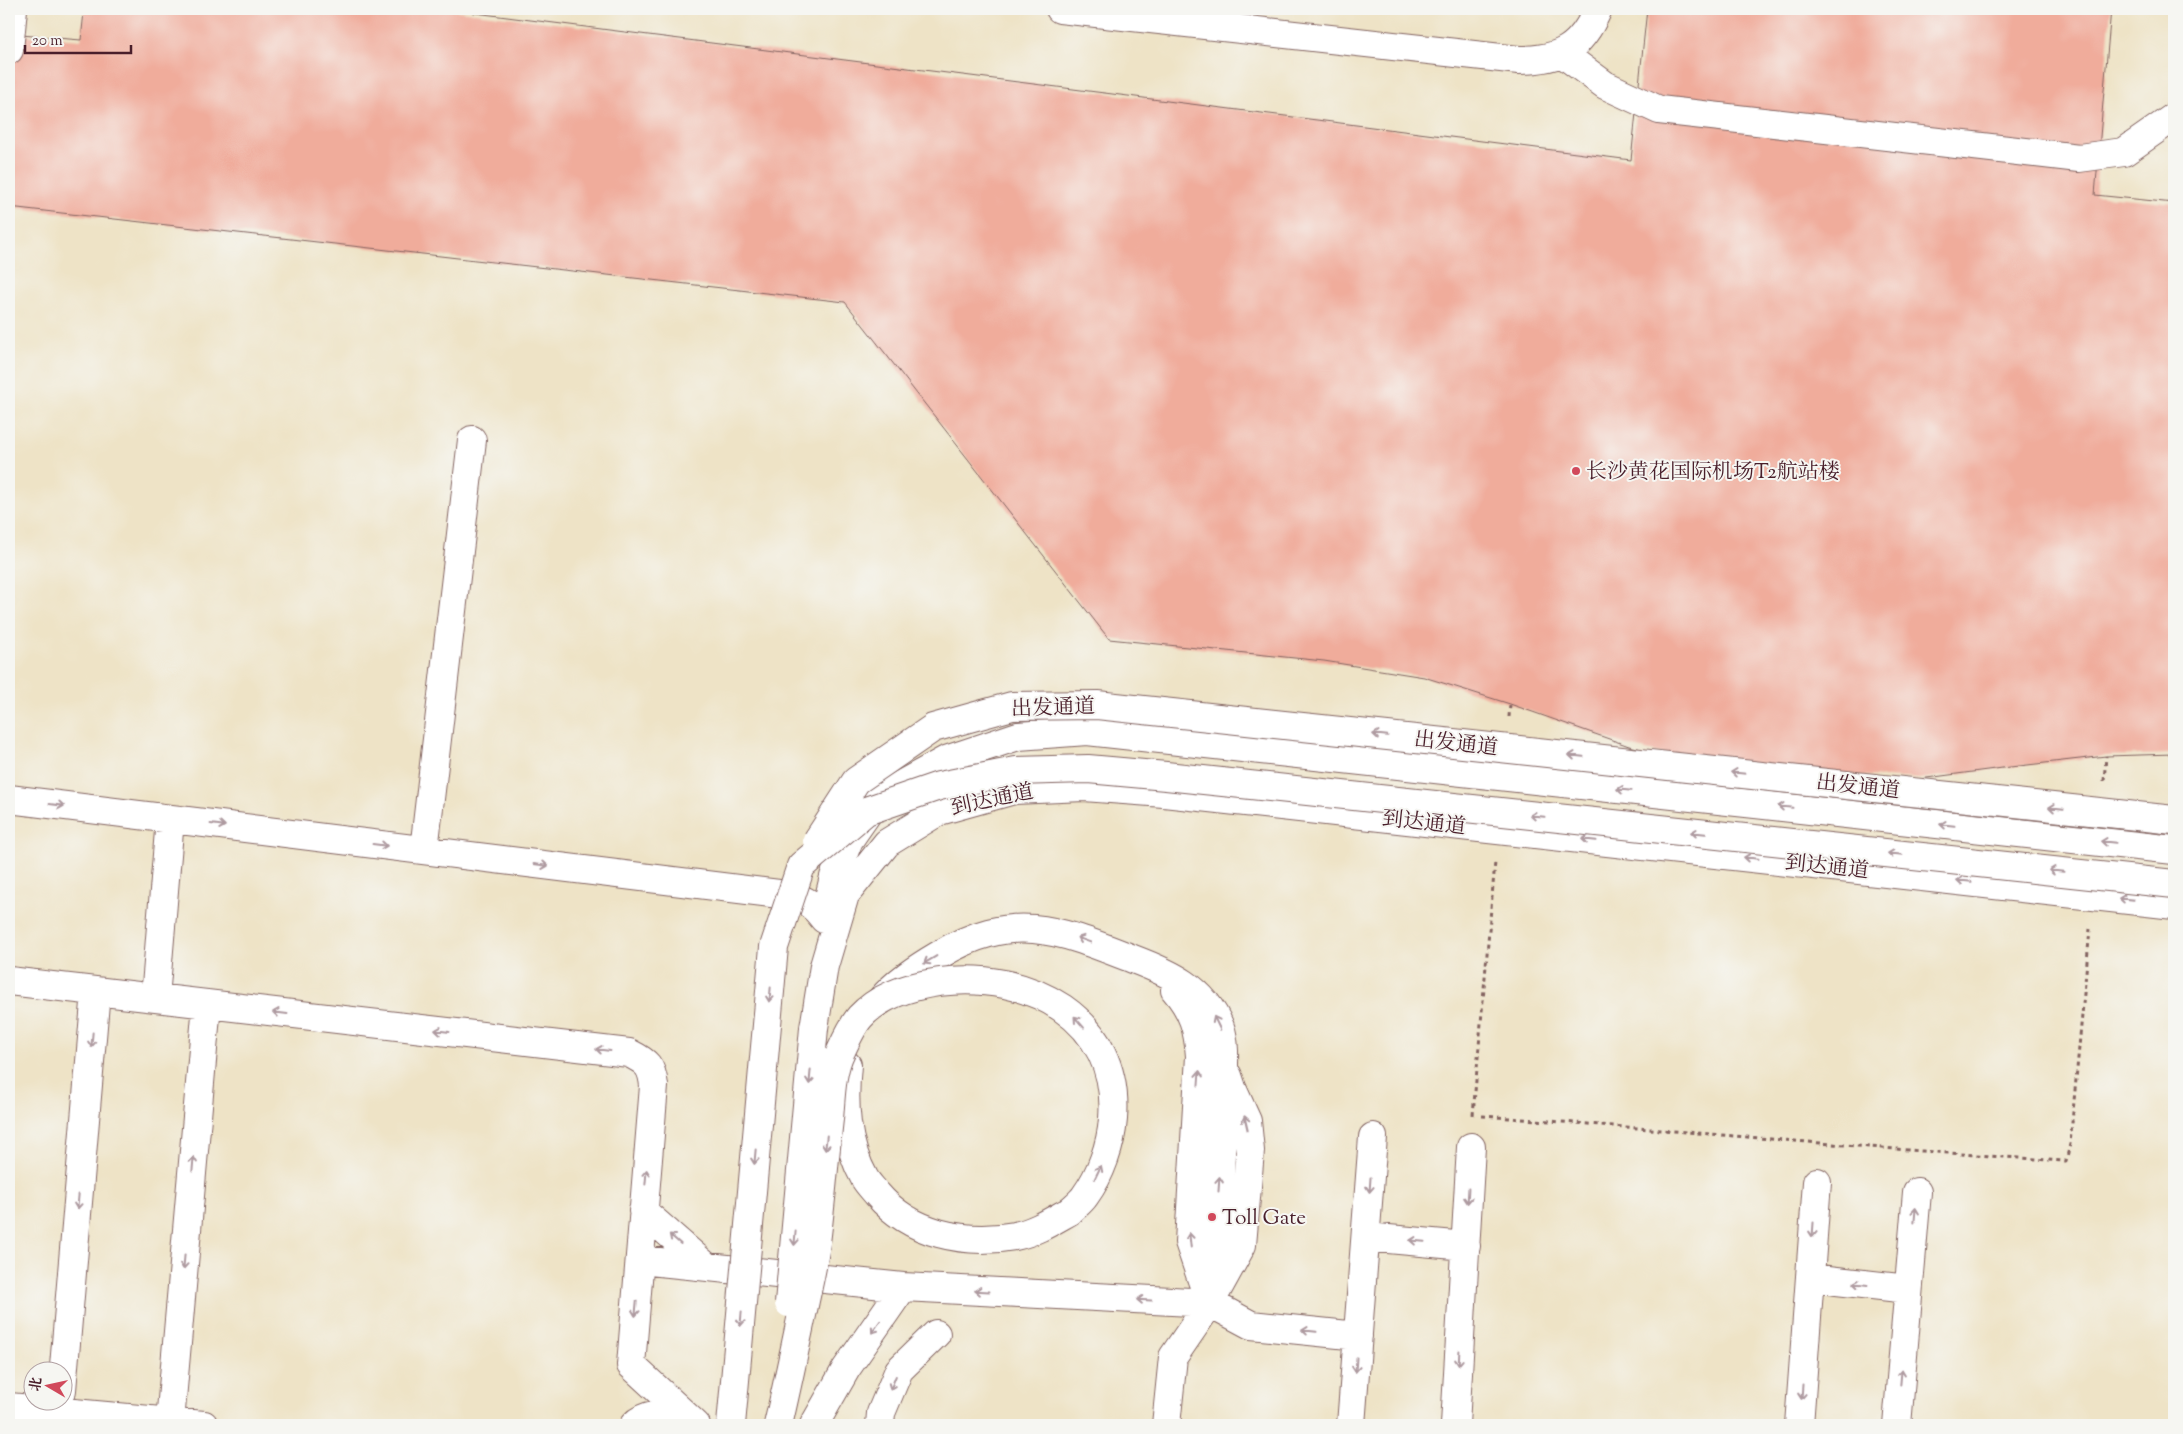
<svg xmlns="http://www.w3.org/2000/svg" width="2183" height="1434" font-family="'Sorts Mill Goudy','Noto Serif SC',serif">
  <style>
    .building { fill: #f0ac9b }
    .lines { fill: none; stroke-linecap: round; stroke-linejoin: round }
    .minor-casing { stroke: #836461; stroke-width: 30 }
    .path { stroke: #836461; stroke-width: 3; stroke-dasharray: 4 4; stroke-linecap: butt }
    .minor { stroke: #fff; stroke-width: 28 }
    .minor-bridge-casing { stroke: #836461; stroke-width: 30; stroke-linecap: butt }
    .minor-bridge { stroke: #fff; stroke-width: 28 }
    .oneway { stroke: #ae9aa0 }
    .poi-dot { fill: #d1495b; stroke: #f6f6f2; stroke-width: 2 }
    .labels { text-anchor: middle; stroke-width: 4; stroke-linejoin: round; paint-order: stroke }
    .poi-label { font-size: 21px; fill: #4a1f2b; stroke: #f6f6f2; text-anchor: start }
    .street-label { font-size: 21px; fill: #4a1f2b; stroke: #f6f6f2 }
  </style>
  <rect width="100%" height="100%" fill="#f6f6f2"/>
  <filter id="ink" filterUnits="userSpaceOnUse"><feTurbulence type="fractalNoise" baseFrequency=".02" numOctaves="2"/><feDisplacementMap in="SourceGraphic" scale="10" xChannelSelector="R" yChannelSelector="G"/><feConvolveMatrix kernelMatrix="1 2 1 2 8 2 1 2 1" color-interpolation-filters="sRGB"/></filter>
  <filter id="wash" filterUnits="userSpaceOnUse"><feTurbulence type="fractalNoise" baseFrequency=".0096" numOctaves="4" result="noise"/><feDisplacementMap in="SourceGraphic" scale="20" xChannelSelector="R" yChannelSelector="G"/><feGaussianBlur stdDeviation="1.12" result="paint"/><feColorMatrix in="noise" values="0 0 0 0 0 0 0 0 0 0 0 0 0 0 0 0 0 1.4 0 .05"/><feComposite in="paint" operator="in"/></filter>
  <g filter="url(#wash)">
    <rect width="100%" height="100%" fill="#eee3c6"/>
    <g id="blocks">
      <path class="building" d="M 75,9 L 444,9 L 1631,160 L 1647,9 L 2111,9 L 2095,195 L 2174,203 L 2174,754 L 2106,756 L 2010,767 L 1919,779 L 1722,768 L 1629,746 L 1510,704 L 1424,677 L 1324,661 L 1109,639 L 845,302 L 9,207 L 9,34 L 81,40 L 84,12 Z"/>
    </g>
  </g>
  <g filter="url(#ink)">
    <use href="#blocks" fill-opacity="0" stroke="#836461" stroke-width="1"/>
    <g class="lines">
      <g class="minor-casing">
        <path id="minor" d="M 1060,9 L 1519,60 C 1561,60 1581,48 1598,9
          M 9,50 L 13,9
          M 1563,54 L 1605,85 L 1659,110 L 2079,158 L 2124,152 L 2174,117
          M 9,799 L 787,895 C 805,899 813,904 824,919
          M 424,850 L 472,440
          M 825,914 L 834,877 L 849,840 L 879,797 L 946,760 L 1018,736 L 1087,731 L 2174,850
          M 9,981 L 629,1053 C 647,1062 652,1066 654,1086 L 631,1365 L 696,1425
          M 1175,990 C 1193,1011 1198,1029 1200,1056 L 1189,1242 L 1206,1292
          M 155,998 L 170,819
          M 880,1001 C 897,981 917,968 939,955 C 1013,910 1059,930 1133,959 C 1170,973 1204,988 1220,1027 C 1227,1045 1223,1075 1223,1095 C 1222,1164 1216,1233 1210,1303
          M 814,1028 L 824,966 L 845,895 L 887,843 L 939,811 L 1014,790 L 1084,787 L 1164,793 L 2174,905
          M 847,1065 C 843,1105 845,1143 865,1179 C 868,1184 873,1189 877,1194 C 911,1234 964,1245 1015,1236 C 1035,1232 1052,1221 1070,1211
          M 643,1211 L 706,1266
          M 1366,1237 L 1466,1246
          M 640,1260 L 903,1287 L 1210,1303 L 1251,1325 L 1358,1336
          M 1810,1278 L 1908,1289
          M 62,1390 L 96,991
          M 9,1407 L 204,1425
          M 170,1422 L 207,1004
          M 634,1425 C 646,1412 666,1414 684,1414
          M 814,1425 L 846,1369 L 903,1287
          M 880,1425 L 881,1413 L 899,1370 L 936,1334
          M 1166,1425 L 1173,1357 L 1210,1303 L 1242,1245 L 1250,1151 L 1247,1121 L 1232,1088 L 1228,1076
          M 1351,1425 L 1373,1137
          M 1455,1425 L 1471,1147
          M 1799,1425 L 1817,1182
          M 1897,1425 L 1917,1192"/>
      </g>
      <path class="path" d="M 1509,717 L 1510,704
        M 2104,781 L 2106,756
        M 1473,1115 L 1495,862
        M 1482,1116 C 1677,1130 1871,1149 2066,1161 L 2070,1144 L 2090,929"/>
      <use href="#minor" class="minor"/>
      <g class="minor-bridge-casing">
        <path id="minor-bridge" d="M 817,841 L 856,781 L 933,728 L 1012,706 L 1097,705 L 2174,820
          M 789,1303 L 814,1028
          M 731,1425 L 774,947 L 801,866 L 866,811 L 939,786 L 1016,771 L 1088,769 L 1166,776 L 2174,884
          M 778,1425 C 787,1387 795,1348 803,1310 C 807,1290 812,1270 815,1250 C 821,1207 824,1163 829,1119 C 831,1097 831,1071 841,1051 C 846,1040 853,1025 860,1017 C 880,995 911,986 939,982 C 1028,970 1121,1018 1113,1119 C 1111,1145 1101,1174 1085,1196 C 1081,1202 1075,1206 1070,1211"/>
      </g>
      <use href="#minor-bridge" class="minor-bridge"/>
    </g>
    <defs><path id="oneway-shaft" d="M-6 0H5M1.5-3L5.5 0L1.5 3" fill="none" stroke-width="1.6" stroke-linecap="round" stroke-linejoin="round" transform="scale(1.25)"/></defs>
    <g class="oneway">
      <use href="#oneway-shaft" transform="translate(1380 735) rotate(-174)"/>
      <use href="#oneway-shaft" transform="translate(1576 756) rotate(-174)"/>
      <use href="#oneway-shaft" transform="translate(1738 773) rotate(-174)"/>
      <use href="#oneway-shaft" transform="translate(1624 790) rotate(-174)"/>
      <use href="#oneway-shaft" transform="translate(57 805) rotate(7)"/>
      <use href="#oneway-shaft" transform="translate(1785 807) rotate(-174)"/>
      <use href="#oneway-shaft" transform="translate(2056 808) rotate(-174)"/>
      <use href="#oneway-shaft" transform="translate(1537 816) rotate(-174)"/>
      <use href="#oneway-shaft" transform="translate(218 825) rotate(7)"/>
      <use href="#oneway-shaft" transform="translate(1947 825) rotate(-174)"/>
      <use href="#oneway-shaft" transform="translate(1698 833) rotate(-174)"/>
      <use href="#oneway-shaft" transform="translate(1589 840) rotate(-174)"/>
      <use href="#oneway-shaft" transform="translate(2108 842) rotate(-174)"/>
      <use href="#oneway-shaft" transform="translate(380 845) rotate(7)"/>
      <use href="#oneway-shaft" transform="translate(1895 854) rotate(-174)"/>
      <use href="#oneway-shaft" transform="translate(1751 858) rotate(-174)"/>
      <use href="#oneway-shaft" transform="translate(541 865) rotate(7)"/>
      <use href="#oneway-shaft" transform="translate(2056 871) rotate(-174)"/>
      <use href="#oneway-shaft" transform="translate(1964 881) rotate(-174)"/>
      <use href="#oneway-shaft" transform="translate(2126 899) rotate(-174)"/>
      <use href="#oneway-shaft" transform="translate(1084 940) rotate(-160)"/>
      <use href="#oneway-shaft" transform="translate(930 960) rotate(149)"/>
      <use href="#oneway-shaft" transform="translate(770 995) rotate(95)"/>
      <use href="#oneway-shaft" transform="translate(280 1013) rotate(-173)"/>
      <use href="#oneway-shaft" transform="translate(1079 1022) rotate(-131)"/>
      <use href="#oneway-shaft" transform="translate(1217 1023) rotate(-116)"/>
      <use href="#oneway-shaft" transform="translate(442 1031) rotate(-173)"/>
      <use href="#oneway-shaft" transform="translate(92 1040) rotate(95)"/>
      <use href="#oneway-shaft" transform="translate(603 1050) rotate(-173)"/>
      <use href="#oneway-shaft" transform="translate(810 1077) rotate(95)"/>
      <use href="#oneway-shaft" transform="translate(1199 1078) rotate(-86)"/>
      <use href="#oneway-shaft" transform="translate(1246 1123) rotate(-103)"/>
      <use href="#oneway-shaft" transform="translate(826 1143) rotate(96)"/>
      <use href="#oneway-shaft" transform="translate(755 1157) rotate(95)"/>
      <use href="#oneway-shaft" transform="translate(193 1164) rotate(-85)"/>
      <use href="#oneway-shaft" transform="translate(1098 1172) rotate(-64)"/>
      <use href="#oneway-shaft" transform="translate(646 1177) rotate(-85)"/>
      <use href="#oneway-shaft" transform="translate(1219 1184) rotate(-86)"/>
      <use href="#oneway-shaft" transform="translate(1370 1185) rotate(94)"/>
      <use href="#oneway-shaft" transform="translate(1468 1196) rotate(93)"/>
      <use href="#oneway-shaft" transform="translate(78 1202) rotate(95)"/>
      <use href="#oneway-shaft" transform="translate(1915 1215) rotate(-85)"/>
      <use href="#oneway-shaft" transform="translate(1813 1230) rotate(94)"/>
      <use href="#oneway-shaft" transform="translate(795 1238) rotate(95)"/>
      <use href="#oneway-shaft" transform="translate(675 1239) rotate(-139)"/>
      <use href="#oneway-shaft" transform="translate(1190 1240) rotate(-96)"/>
      <use href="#oneway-shaft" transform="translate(1417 1241) rotate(-175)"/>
      <use href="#oneway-shaft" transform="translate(184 1262) rotate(95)"/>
      <use href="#oneway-shaft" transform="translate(1860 1284) rotate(-173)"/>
      <use href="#oneway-shaft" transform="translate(982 1291) rotate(-177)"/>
      <use href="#oneway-shaft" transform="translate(1144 1300) rotate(-177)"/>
      <use href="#oneway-shaft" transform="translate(636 1309) rotate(95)"/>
      <use href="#oneway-shaft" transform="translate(741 1319) rotate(95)"/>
      <use href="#oneway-shaft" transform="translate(876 1327) rotate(125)"/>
      <use href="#oneway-shaft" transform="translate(1309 1331) rotate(-174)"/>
      <use href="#oneway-shaft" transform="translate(1459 1358) rotate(93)"/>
      <use href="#oneway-shaft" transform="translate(1356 1365) rotate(94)"/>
      <use href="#oneway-shaft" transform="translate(1901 1377) rotate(-85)"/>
      <use href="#oneway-shaft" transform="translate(893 1383) rotate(112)"/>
      <use href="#oneway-shaft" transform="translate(1802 1392) rotate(94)"/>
    </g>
  </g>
  <g class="poi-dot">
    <circle cx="1576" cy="471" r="5"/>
    <circle cx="1212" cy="1217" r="5"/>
  </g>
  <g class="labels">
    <g class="poi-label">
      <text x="1586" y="478">长沙黄花国际机场T2航站楼</text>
      <text x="1222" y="1224">Toll Gate</text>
    </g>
    <g class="street-label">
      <text transform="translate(1053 707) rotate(-2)" y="7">出发通道</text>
      <text transform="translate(1456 743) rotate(6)" y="7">出发通道</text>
      <text transform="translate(1858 786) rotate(6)" y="7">出发通道</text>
      <text transform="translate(992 799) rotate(-12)" y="7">到达通道</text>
      <text transform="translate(1424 822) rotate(6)" y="7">到达通道</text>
      <text transform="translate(1827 866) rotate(6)" y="7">到达通道</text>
    </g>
  </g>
  <rect width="2183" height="1434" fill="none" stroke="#f6f6f2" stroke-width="30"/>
  <g transform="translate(48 1386) rotate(279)"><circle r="24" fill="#f6f6f2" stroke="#b1a0a2"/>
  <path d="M0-4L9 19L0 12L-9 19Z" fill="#d1495b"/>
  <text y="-8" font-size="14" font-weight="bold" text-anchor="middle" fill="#4a1f2b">北</text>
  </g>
  <path d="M25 45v8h106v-8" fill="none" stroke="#4a1f2b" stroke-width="2.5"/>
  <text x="32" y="45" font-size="15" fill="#4a1f2b" stroke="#f6f6f2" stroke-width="4" paint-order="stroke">20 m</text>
</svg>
